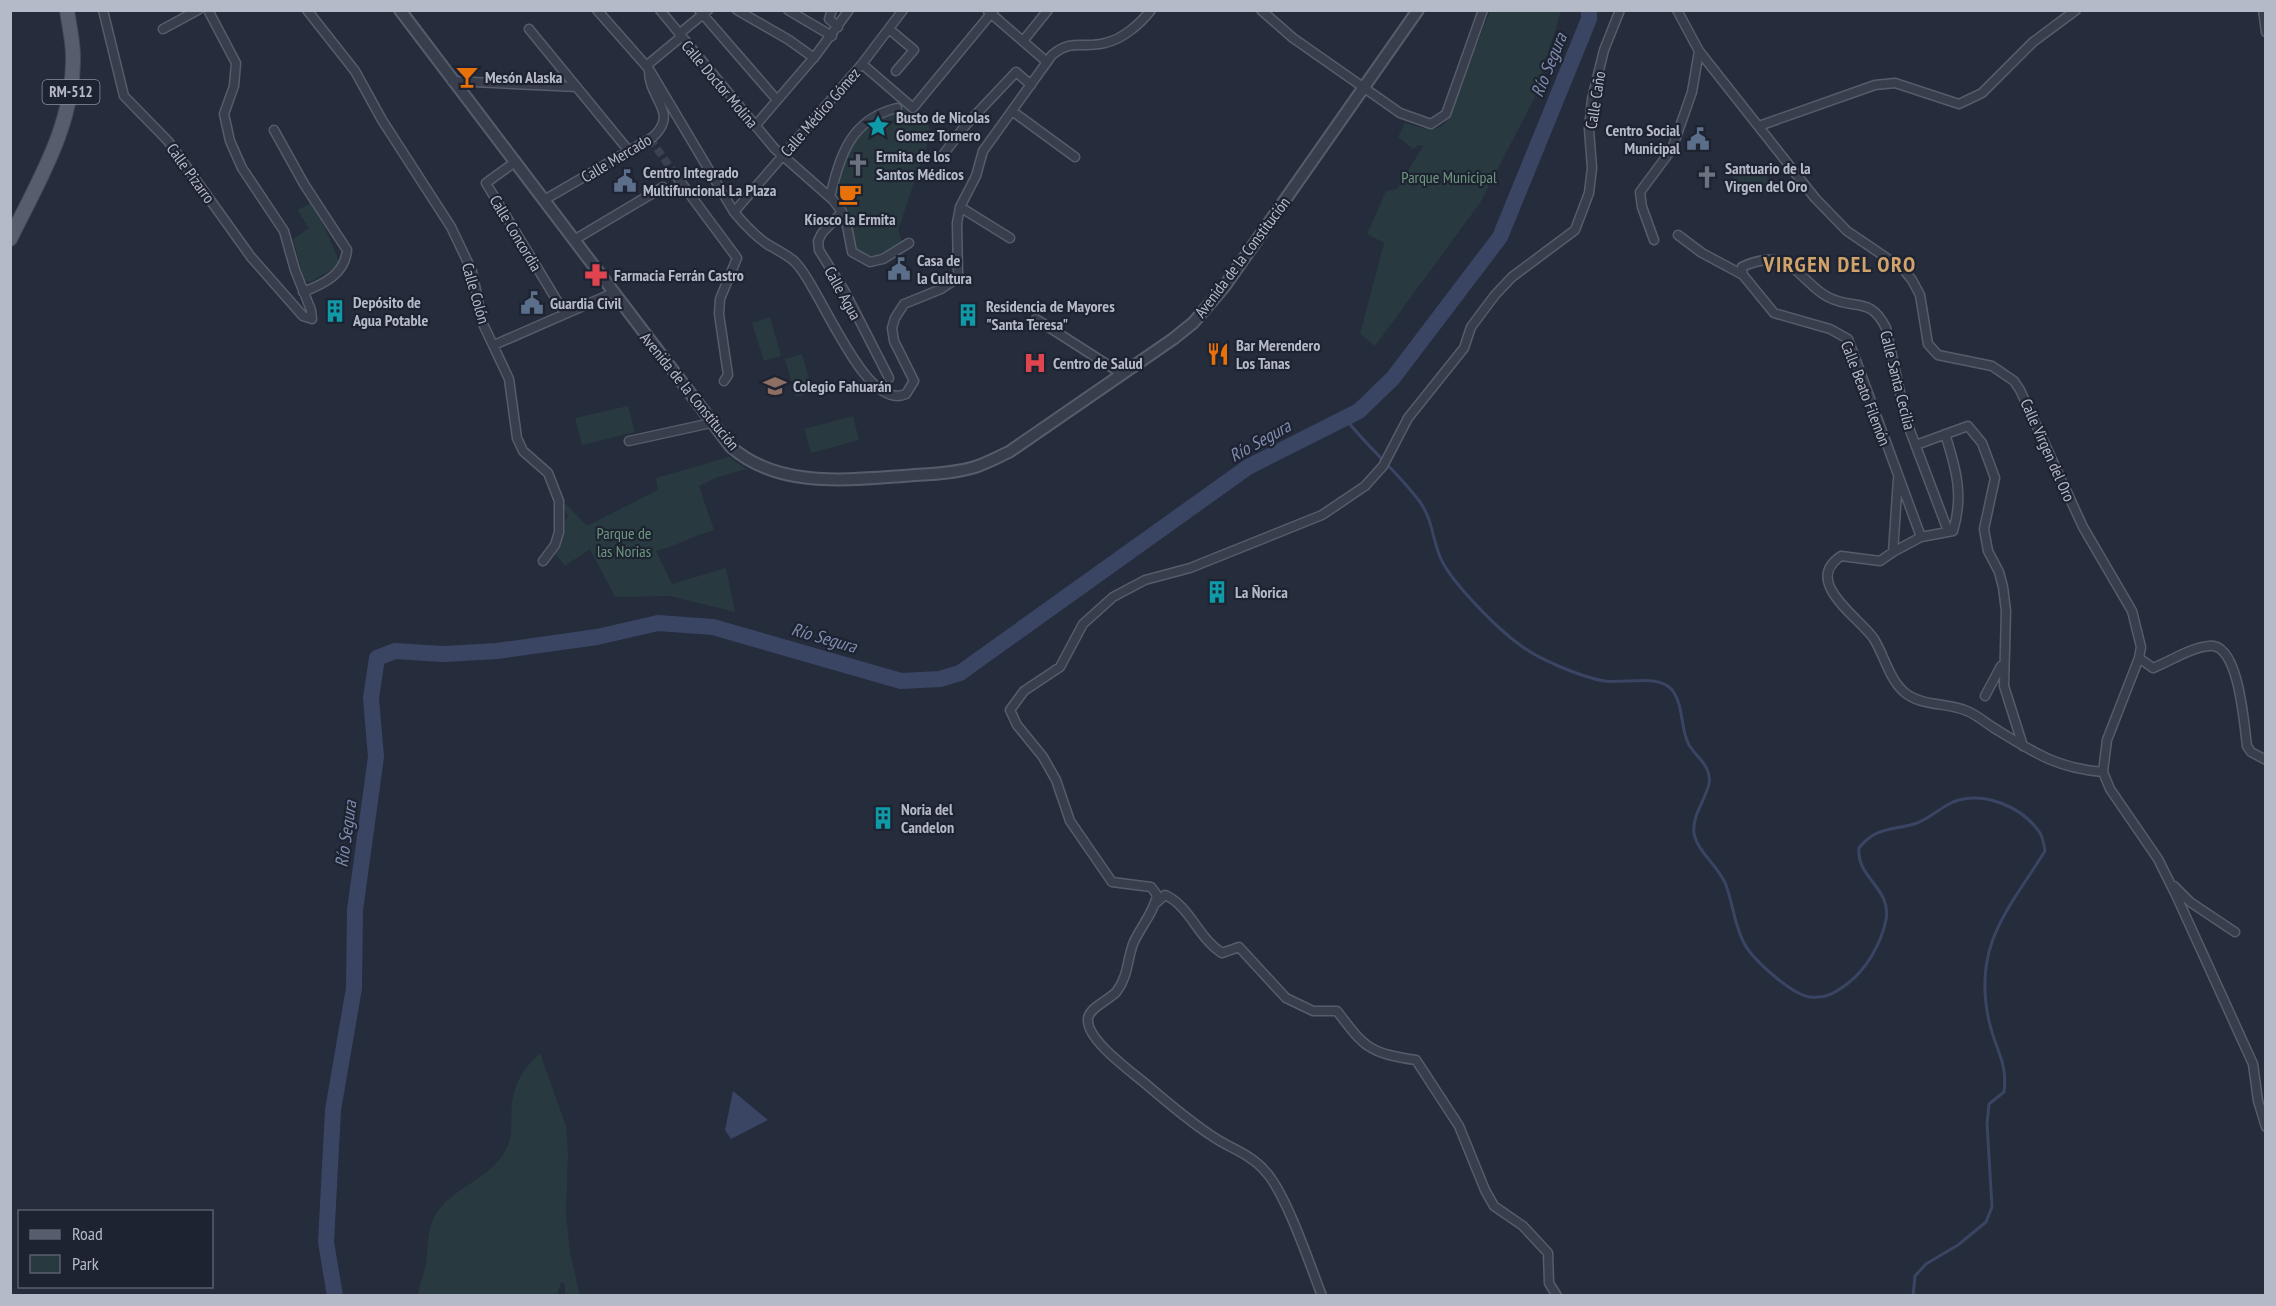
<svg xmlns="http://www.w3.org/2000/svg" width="2276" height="1306" font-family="'PT Sans Narrow',sans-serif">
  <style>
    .green { fill: #283a3f }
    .water { fill: #3a4563 }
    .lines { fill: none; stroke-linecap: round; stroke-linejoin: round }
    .stream { stroke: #3a4563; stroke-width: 3 }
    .river { stroke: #3a4563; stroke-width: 16 }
    .minor-tunnel { stroke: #3b4151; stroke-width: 8; stroke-dasharray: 8 4; stroke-linecap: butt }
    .minor-casing { stroke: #575c6b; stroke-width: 11 }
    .tertiary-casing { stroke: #575c6b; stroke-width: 14 }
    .primary-casing { stroke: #424756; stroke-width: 16 }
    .minor { stroke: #393e4d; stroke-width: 8 }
    .tertiary { stroke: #393e4d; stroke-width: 10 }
    .primary { stroke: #575d6d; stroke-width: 14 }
    .labels { text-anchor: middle; stroke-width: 4.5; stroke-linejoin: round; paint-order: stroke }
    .shield { fill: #1e2332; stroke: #888d9b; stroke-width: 1.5 }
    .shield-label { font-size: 15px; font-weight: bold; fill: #b5bac8 }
    .poi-label { font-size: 16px; font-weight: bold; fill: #b5bac8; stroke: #1e2332; text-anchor: start }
    .street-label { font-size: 16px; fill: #b5bac8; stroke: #1e2332 }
    .park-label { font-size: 16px; fill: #6d977d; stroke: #1e2332 }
    .water-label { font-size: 18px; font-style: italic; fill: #7e8cae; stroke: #1e2332 }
    .district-label { font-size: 22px; font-weight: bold; letter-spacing: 1.5px; fill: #cfa369; stroke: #1e2332 }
  </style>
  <rect width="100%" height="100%" fill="#252c3c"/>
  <path class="green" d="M 1490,11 L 1561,11 L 1534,99 L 1480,203 L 1375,346 L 1360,334 L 1384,243 L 1367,234 L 1386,191 L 1397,189 L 1423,146 L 1418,145 L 1413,149 L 1398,137 L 1405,123 C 1421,127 1435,135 1447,121 Z
    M 904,103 L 928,124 L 931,133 L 898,230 L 902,242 L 871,259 L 856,253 L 832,194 C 850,144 856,127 904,103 Z
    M 1734,171 L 1768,175 L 1766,194 L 1732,190 Z
    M 311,203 C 324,222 330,241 339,261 L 336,267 L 310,282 L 304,280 L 293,239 L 309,228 L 297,210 Z
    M 770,317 L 781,356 L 764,361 L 752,323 Z
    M 802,354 L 813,392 L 796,397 L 785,359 Z
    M 628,406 L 635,432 L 582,445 L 575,418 Z
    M 853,416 L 859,440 L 811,453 L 804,429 Z
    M 729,457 L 746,469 L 718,477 L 699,486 L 714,530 C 694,535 677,546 656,551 L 672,584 L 726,568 L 735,612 L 670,596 L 615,597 L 590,549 L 565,566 L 552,550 L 568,515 L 562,506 L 566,504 L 587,526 L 658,490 L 656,478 Z
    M 540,1053 L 566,1126 L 568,1153 L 566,1213 L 570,1253 L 580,1295 L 565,1295 L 565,1285 L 561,1282 L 557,1295 L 418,1295 C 419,1285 424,1275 426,1264 C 429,1244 426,1224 441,1207 C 460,1185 492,1177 506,1149 C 514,1135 510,1119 512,1104 C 514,1082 525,1067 540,1053 Z"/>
  <path class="water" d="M 733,1091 L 768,1120 L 731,1139 L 725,1130 Z"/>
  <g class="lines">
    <path class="stream" d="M 1345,418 C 1368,448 1398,472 1420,502 C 1432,519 1432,536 1439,554 C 1447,579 1498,629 1520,645 C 1538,659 1581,677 1604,681 C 1623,684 1660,673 1673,691 C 1684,707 1680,728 1689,745 C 1697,758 1712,766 1709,784 C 1705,801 1692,815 1694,833 C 1697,852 1719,866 1726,885 C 1733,904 1734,924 1744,943 C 1752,959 1792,995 1810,997 C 1825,999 1835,993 1847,984 C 1866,970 1881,944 1886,920 C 1892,888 1856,878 1859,848 C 1876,826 1893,831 1917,823 C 1930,818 1940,808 1953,802 C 1983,790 2023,807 2040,833 C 2043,838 2044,845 2045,851 C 2009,909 1972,945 1989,1021 C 1995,1049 2008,1062 2004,1092 L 1989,1104 L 1987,1124 L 1992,1207 L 1986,1222 L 1958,1245 L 1926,1264 L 1915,1276 L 1913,1296"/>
    <path class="river" d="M 335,1296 L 326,1242 L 333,1110 L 354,988 L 355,910 L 376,757 L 371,698 L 377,658 L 395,651 L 443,654 L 497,651 L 597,637 L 658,623 L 713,627 L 901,681 L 940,679 L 960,673 L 1248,467 L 1359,411 L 1393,378 L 1500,237 L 1589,19 L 1589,10"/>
    <path class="minor-tunnel" d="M 650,139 L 677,177"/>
    <g class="minor-casing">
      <path id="minor" d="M 103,10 L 124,96 L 168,141 L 251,257 L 303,316 L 312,319 L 311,310 L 295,270 L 284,231 L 242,168 L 230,141 L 224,114 L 234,86 L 236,63 L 208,10
        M 307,10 L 355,71 L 382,120 L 451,227 L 472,271 L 483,324 L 509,379 L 517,438 L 523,451 L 548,473 L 559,501 L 559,532 L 555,545 L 543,561
        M 597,10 L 649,69 L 734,212 C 744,224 754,235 767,244 C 775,249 786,254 794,261 C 820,285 864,413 906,394 L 914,381 L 894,341 L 892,328 L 895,318 L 904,304 L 941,289 L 953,281 L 958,274 L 957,223 L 960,207 L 976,176 L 983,151 L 1052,55 C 1073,38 1082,49 1105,43 C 1123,39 1140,24 1151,10
        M 660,10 L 774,148 L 833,200 L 842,212 L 847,226 L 852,252 L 870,262 L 883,259 L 909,243
        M 699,10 L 777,100
        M 737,10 L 789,40 L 814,58
        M 788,10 L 832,36
        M 832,10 L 829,19 L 838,27
        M 1261,10 L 1293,38 L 1400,113 L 1431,124 L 1446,114 L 1483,10
        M 1677,10 L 1699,51 L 1815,198 L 1847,231 L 1903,269 L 1912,280 L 1920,295 L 1928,344 L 1938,355 L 1992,366 L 2014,381 L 2020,390 L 2083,527 L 2132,611 L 2141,647 L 2139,658 L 2107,740 L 2103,772 L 2110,789 L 2158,859 L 2176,895 L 2253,1064 L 2258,1101 L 2266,1127
        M 2263,10 L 2266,32
        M 988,11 L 1047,62
        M 163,29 L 198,10
        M 529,29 L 629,151
        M 889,29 L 914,50 L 896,71
        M 679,34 L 708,10
        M 1023,41 L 1048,10
        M 862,64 L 913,108 L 994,10
        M 646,66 L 681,37
        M 452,81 L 577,87
        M 1012,111 L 1075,157
        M 755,126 L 816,55 L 849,10
        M 1759,126 L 1875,85 L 1895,83 L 1959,104 L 1982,93 L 2033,42 L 2076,10
        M 274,130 L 304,184 L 347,250 C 345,274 324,284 303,292
        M 943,155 L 964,127 L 1016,72 L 1031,85
        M 515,162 L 486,183 L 565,314
        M 677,177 L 737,258 L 720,299 L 719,314 L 728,375 L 724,381
        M 830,197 C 840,155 851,119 897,108
        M 544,200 L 653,137 C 680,112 648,99 649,70
        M 960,207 L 1010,238
        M 734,212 L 862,64 L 903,10
        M 842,212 L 822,233 L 818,241 L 819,250 L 845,292 L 889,378
        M 1678,235 L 1702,253 L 1743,275 L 1774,313 L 1830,329 L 1848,339 L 1921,537
        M 574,240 L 663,187
        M 1654,240 L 1642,207 L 1640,192 L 1672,149 L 1692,92 L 1699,51
        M 1743,275 L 1742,267 C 1754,261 1766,258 1779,261 C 1797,265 1811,289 1828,297 C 1854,311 1870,295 1886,328 L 1906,420 L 1948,531
        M 1036,319 L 1122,374
        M 494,345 L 613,293
        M 629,441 L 711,423
        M 1916,445 L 1968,426 L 1982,443 L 1995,478 L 1984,529 L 1988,551 L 1999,572 L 2003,587 L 2006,611 L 2004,686 L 2023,746
        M 1898,479 L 1893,552 L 1880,561 L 1841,556 C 1802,582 1859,617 1874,639 C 1884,655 1889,678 1903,691 C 1920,707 1947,702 1967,711 C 1977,715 1986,723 1994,728 C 2033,752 2056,768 2103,772
        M 1893,552 L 1921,537 L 1953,531 C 1964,496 1956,468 1945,434
        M 2139,658 L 2153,668 C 2171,661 2189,648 2209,646 C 2239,642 2244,724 2247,746 L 2251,752 L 2266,760
        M 1985,696 L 2001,666
        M 2174,886 L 2190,902 L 2235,932
        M 1156,903 L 1165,895 C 1190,906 1198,938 1222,953 L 1239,947 L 1286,998 L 1313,1011 L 1337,1011 C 1365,1048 1369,1053 1416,1060 L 1459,1126 L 1485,1190 L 1494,1206 L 1523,1226 L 1548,1253 L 1549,1283 L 1557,1296
        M 1322,1296 C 1310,1265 1286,1193 1265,1171 C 1251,1154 1229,1148 1212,1136 C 1189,1121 1168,1103 1147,1085 C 1132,1072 1086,1040 1088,1019 C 1089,1007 1110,1000 1117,991 C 1128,976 1127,961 1133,944 C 1140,927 1154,913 1157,895 L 1151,887 L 1112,882 L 1070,821 L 1056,780 L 1043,757 L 1017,725 L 1010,710 L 1024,691 L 1060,667 L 1083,624 L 1113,597 L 1145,580 L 1190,568 L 1322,515 L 1365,486 L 1383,466 L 1408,418 L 1464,348 L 1471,327 L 1495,295 L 1512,277 L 1575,230 L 1589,193 L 1592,168 L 1589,129 L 1592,99 L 1604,50 L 1620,10"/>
    </g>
    <g class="tertiary-casing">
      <path id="tertiary" d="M 400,10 L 731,447 C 778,488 845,480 903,476 C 927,474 952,474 975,467 C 987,463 998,457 1009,452 L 1173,339 L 1193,323 L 1224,287 L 1418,10"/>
    </g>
    <g class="primary-casing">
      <path id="primary" d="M 10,239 C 39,180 74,124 73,56 C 73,41 69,25 67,10"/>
    </g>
    <use href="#minor" class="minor"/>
    <use href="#tertiary" class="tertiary"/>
    <use href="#primary" class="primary"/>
  </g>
  <defs>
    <g id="bar-bare" transform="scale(1.8)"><path d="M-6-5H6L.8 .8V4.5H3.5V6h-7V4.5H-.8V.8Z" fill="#e8710a" stroke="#1e2332" stroke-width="2.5" paint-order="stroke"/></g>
    <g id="sight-bare" transform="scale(1.8)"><path d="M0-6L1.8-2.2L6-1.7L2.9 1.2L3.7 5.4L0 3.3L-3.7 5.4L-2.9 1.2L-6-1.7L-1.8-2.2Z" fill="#0f9aa8" stroke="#1e2332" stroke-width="2.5" paint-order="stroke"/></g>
    <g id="civic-bare" transform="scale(1.8)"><path d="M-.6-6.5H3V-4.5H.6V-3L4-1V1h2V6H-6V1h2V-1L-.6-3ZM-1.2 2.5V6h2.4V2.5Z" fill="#5c6f8a" stroke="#1e2332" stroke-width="2.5" paint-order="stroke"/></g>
    <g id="church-bare" transform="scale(1.8)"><path d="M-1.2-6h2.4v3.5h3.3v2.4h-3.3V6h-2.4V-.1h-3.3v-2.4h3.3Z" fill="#6b7280" stroke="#1e2332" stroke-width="2.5" paint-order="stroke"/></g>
    <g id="cafe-bare" transform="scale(1.8)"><path d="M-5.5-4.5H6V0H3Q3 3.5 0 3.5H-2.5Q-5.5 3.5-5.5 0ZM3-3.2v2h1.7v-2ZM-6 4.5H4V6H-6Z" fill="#e8710a" stroke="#1e2332" stroke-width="2.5" paint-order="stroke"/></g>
    <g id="pharmacy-bare" transform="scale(1.8)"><path d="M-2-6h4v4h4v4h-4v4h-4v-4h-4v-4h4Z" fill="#e0444e" stroke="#1e2332" stroke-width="2.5" paint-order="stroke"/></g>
    <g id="building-bare" transform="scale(1.8)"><path d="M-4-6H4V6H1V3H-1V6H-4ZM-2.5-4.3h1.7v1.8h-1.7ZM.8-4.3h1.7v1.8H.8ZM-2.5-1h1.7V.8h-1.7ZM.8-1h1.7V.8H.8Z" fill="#0f9aa8" stroke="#1e2332" stroke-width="2.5" paint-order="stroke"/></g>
    <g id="restaurant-bare" transform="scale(1.8)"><path d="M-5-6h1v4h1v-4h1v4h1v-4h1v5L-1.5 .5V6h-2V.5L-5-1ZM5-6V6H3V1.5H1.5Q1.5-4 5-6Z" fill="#e8710a" stroke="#1e2332" stroke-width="2.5" paint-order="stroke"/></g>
    <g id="hospital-bare" transform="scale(1.8)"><path d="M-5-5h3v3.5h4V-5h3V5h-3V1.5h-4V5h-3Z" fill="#e0444e" stroke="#1e2332" stroke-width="2.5" paint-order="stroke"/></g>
    <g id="school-bare" transform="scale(1.8)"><path d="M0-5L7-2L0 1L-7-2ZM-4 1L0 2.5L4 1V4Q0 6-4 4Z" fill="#8d6e63" stroke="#1e2332" stroke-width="2.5" paint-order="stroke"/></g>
  </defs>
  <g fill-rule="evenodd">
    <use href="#bar-bare" x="467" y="77"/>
    <use href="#sight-bare" x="878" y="126"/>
    <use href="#civic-bare" x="1698" y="139"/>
    <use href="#church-bare" x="858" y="165"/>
    <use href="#church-bare" x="1707" y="177"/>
    <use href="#civic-bare" x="625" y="181"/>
    <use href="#cafe-bare" x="850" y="194"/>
    <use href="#civic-bare" x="899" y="269"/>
    <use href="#pharmacy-bare" x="596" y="275"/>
    <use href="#civic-bare" x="532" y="303"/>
    <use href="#building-bare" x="335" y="311"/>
    <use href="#building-bare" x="968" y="315"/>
    <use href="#restaurant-bare" x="1218" y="354"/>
    <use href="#hospital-bare" x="1035" y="363"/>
    <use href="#school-bare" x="775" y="386"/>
    <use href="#building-bare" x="1217" y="592"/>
    <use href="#building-bare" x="883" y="818"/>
  </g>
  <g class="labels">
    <rect class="shield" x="42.5" y="80" width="57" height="24" rx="4.5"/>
    <g class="shield-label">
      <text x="71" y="97">RM-512</text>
    </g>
    <g class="poi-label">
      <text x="485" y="83">Mesón Alaska</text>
      <text x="896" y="123">Busto de Nicolas<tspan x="896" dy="18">Gomez Tornero</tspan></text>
      <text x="1680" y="136" text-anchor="end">Centro Social<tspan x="1680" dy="18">Municipal</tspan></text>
      <text x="876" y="162">Ermita de los<tspan x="876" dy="18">Santos Médicos</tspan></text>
      <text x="1725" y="174">Santuario de la<tspan x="1725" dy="18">Virgen del Oro</tspan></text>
      <text x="643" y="178">Centro Integrado<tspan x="643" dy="18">Multifuncional La Plaza</tspan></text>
      <text x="850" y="225" text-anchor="middle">Kiosco la Ermita</text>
      <text x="917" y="266">Casa de<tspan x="917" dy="18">la Cultura</tspan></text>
      <text x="614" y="281">Farmacia Ferrán Castro</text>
      <text x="353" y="308">Depósito de<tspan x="353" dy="18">Agua Potable</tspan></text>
      <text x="550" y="309">Guardia Civil</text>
      <text x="986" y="312">Residencia de Mayores<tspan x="986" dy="18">"Santa Teresa"</tspan></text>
      <text x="1236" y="351">Bar Merendero<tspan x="1236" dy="18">Los Tanas</tspan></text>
      <text x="1053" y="369">Centro de Salud</text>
      <text x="793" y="392">Colegio Fahuarán</text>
      <text x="1235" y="598">La Ñorica</text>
      <text x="901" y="815">Noria del<tspan x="901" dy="18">Candelon</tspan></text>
    </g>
    <g class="street-label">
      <text transform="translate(720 84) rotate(50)" y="6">Calle Doctor Molina</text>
      <text transform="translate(1595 100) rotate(-81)" y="6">Calle Caño</text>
      <text transform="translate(820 112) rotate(-49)" y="6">Calle Médico Gómez</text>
      <text transform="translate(616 158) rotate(-31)" y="6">Calle Mercado</text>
      <text transform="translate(191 173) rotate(54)" y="6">Calle Pizarro</text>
      <text transform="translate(516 233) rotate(59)" y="6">Calle Concordia</text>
      <text transform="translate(1242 257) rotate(-53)" y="6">Avenida de la Constitución</text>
      <text transform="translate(476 293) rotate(74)" y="6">Calle Colón</text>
      <text transform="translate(843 293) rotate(61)" y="6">Calle Agua</text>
      <text transform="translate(1898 380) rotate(76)" y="6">Calle Santa Cecilia</text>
      <text transform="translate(690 391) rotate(51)" y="6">Avenida de la Constitución</text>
      <text transform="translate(1866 393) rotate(69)" y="6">Calle Beato Filemón</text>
      <text transform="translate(2048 450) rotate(66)" y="6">Calle Virgen del Oro</text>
    </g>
    <g class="park-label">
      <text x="1449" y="183">Parque Municipal</text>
      <text x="624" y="539">Parque de<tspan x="624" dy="18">las Norias</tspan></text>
    </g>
    <g class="water-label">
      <text transform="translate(1549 65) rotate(-68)" y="6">Río Segura</text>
      <text transform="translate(1260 441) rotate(-29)" y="6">Río Segura</text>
      <text transform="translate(824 638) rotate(16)" y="6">Río Segura</text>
      <text transform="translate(346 834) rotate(-82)" y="6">Río Segura</text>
    </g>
    <g class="district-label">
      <text x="1840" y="272">VIRGEN DEL ORO</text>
    </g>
  </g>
  <rect width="2276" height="1306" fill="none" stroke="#b5bac8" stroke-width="24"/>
  <rect x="18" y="1210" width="195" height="78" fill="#1e2332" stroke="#5a5f6e" stroke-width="1.5"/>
  <rect x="30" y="1230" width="30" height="9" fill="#575d6d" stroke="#5a5f6e" stroke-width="1.5"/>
  <text x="72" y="1240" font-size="18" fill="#b5bac8">Road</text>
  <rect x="30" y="1255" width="30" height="18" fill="#283a3f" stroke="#5a5f6e" stroke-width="1.5"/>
  <text x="72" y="1270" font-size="18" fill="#b5bac8">Park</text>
</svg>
